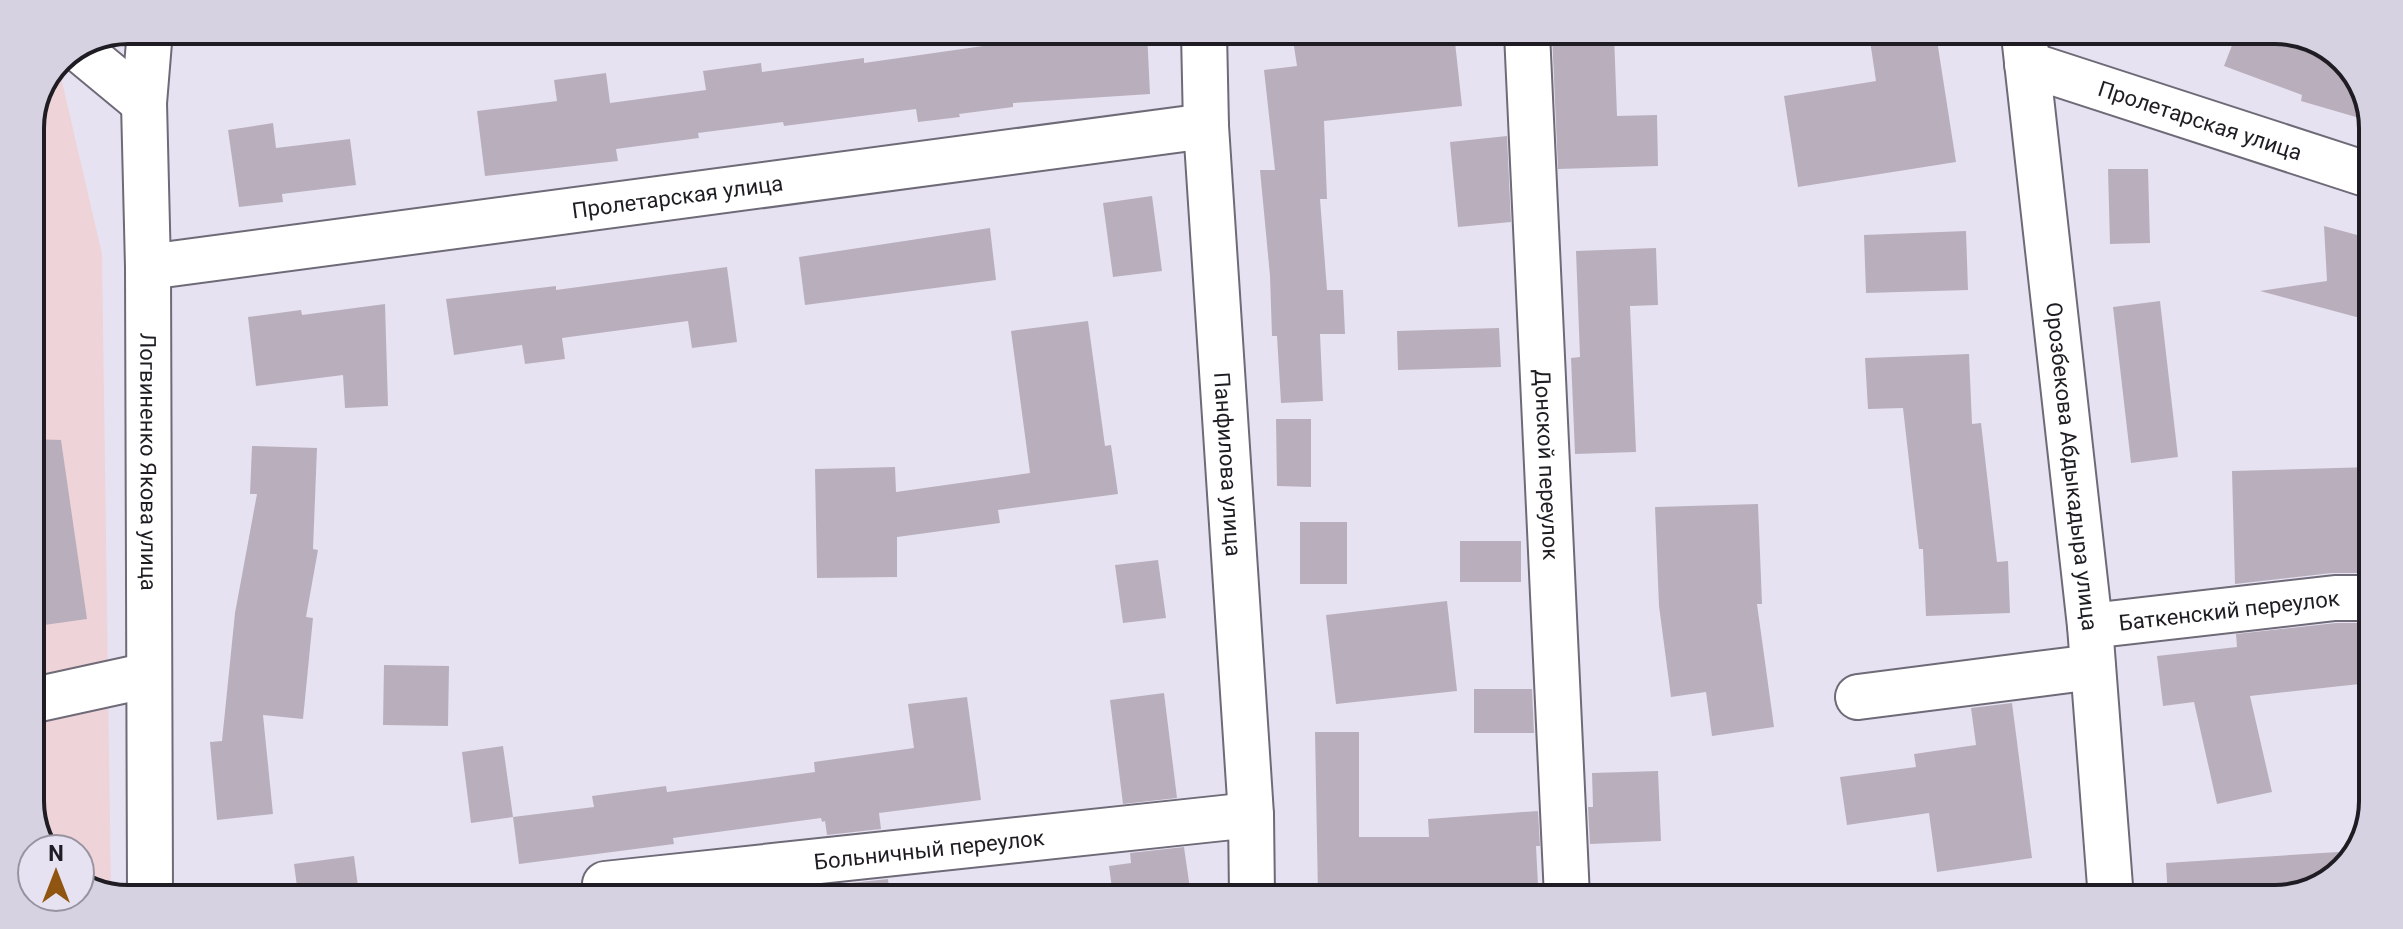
<svg xmlns="http://www.w3.org/2000/svg" width="2403" height="929" font-family="Roboto,sans-serif">
  <style>
    .industrial { fill: #eed3d9 }
    .building { fill: #b9afbc }
    .lines { fill: none; stroke-linecap: round; stroke-linejoin: round }
    .minor-casing { stroke: #6f6a77; stroke-width: 48 }
    .minor { stroke: #fff; stroke-width: 44 }
    .labels { text-anchor: middle; stroke-width: 7; stroke-linejoin: round; paint-order: stroke }
    .street-label { font-size: 22px; fill: #1f1d23; stroke: #e7e2f1 }
    .rim { fill: none; stroke: #1f1d23; stroke-width: 4 }
  </style>
  <rect width="100%" height="100%" fill="#e7e2f1"/>
  <path class="industrial" d="M 60,73 L 102,254 L 111,894 L 96,894 L 80,882 L 80,849 L 46,849 L 30,808 L 30,122 L 52,74 Z"/>
  <path class="building" d="M 1054,32 L 1147,32 L 1150,94 L 1013,103 L 1013,107 L 959,114 L 960,117 L 918,122 L 916,109 L 784,126 L 783,122 L 698,133 L 699,138 L 616,149 L 618,161 L 485,176 L 477,111 L 557,101 L 554,80 L 606,73 L 610,103 L 706,90 L 703,71 L 761,63 L 762,72 L 864,58 L 864,63 L 1054,36 Z
    M 1292,33 L 1454,33 L 1462,106 L 1324,121 L 1327,199 L 1320,199 L 1327,290 L 1343,290 L 1345,334 L 1320,334 L 1323,401 L 1281,403 L 1277,336 L 1272,336 L 1270,276 L 1260,170 L 1275,170 L 1264,70 L 1297,66 Z
    M 1552,34 L 1614,34 L 1617,116 L 1657,115 L 1658,166 L 1558,169 Z
    M 1869,34 L 1936,34 L 1956,162 L 1798,187 L 1784,96 L 1876,81 Z
    M 2236,35 L 2307,35 L 2353,69 L 2373,122 L 2301,101 L 2302,95 L 2224,66 Z
    M 273,123 L 276,148 L 350,139 L 356,185 L 282,194 L 283,202 L 239,207 L 228,130 Z
    M 1507,136 L 1511,222 L 1458,227 L 1450,142 Z
    M 2108,169 L 2148,169 L 2150,243 L 2110,244 Z
    M 1152,196 L 1162,271 L 1113,277 L 1103,203 Z
    M 2324,226 L 2372,239 L 2371,321 L 2260,291 L 2327,281 Z
    M 990,228 L 996,280 L 805,305 L 799,257 Z
    M 1966,231 L 1968,290 L 1866,293 L 1864,235 Z
    M 1656,248 L 1658,305 L 1630,306 L 1636,452 L 1575,454 L 1571,358 L 1580,357 L 1576,251 Z
    M 727,267 L 737,342 L 692,348 L 688,321 L 562,338 L 565,359 L 525,364 L 522,345 L 454,355 L 446,299 L 556,286 L 556,290 Z
    M 2160,301 L 2178,457 L 2131,463 L 2113,307 Z
    M 385,304 L 388,406 L 345,408 L 343,375 L 256,386 L 248,317 L 301,310 L 302,315 Z
    M 1088,321 L 1105,446 L 1111,445 L 1118,494 L 998,510 L 1000,523 L 897,537 L 897,577 L 817,578 L 815,469 L 895,467 L 896,492 L 1030,473 L 1011,331 Z
    M 1499,328 L 1501,367 L 1398,370 L 1397,331 Z
    M 1969,354 L 1972,424 L 1981,423 L 1997,562 L 2008,561 L 2010,613 L 1926,616 L 1923,549 L 1919,549 L 1903,408 L 1868,409 L 1865,358 Z
    M 1276,419 L 1311,419 L 1311,487 L 1277,486 Z
    M 30,439 L 61,440 L 87,619 L 30,627 Z
    M 252,446 L 317,448 L 313,549 L 318,550 L 306,617 L 313,618 L 303,719 L 263,715 L 273,814 L 217,820 L 210,742 L 222,741 L 235,613 L 257,494 L 250,494 Z
    M 2370,467 L 2370,573 L 2332,573 L 2235,584 L 2232,471 Z
    M 1758,504 L 1762,604 L 1757,604 L 1774,727 L 1712,736 L 1706,692 L 1671,697 L 1659,606 L 1655,507 Z
    M 1300,522 L 1347,522 L 1347,584 L 1300,584 Z
    M 1460,541 L 1521,541 L 1521,582 L 1460,582 Z
    M 1158,560 L 1166,618 L 1123,623 L 1115,565 Z
    M 1447,601 L 1457,691 L 1336,704 L 1326,615 Z
    M 2336,623 L 2362,623 L 2369,683 L 2250,696 L 2272,792 L 2217,804 L 2194,702 L 2163,706 L 2157,656 L 2237,647 L 2236,634 Z
    M 384,665 L 449,666 L 448,726 L 383,725 Z
    M 1474,689 L 1532,689 L 1534,733 L 1474,733 Z
    M 1164,693 L 1177,798 L 1123,804 L 1110,700 Z
    M 967,697 L 981,800 L 879,813 L 881,829 L 827,835 L 825,821 L 822,822 L 821,818 L 673,838 L 674,844 L 519,864 L 513,817 L 594,807 L 592,796 L 666,786 L 667,792 L 815,772 L 814,762 L 914,748 L 908,704 Z
    M 2012,703 L 2032,858 L 1937,872 L 1929,813 L 1847,825 L 1840,777 L 1916,767 L 1914,754 L 1976,745 L 1971,708 Z
    M 1315,732 L 1359,732 L 1359,837 L 1429,837 L 1428,819 L 1538,811 L 1540,846 L 1536,846 L 1538,885 L 1404,896 L 1318,896 Z
    M 503,746 L 513,817 L 471,823 L 462,752 Z
    M 1658,771 L 1661,841 L 1590,844 L 1588,807 L 1593,807 L 1592,773 Z
    M 1184,847 L 1191,896 L 1113,896 L 1109,866 L 1131,863 L 1130,853 Z
    M 2354,851 L 2334,879 L 2275,899 L 2168,899 L 2166,863 Z
    M 354,856 L 359,894 L 298,894 L 294,864 Z
    M 888,879 L 890,896 L 835,895 L 833,885 Z"/>
  <g class="lines">
    <g class="minor-casing">
      <g id="minor">
        <path id="s1" d="M 150,30 L 144,103 L 148,267 L 150,894"/>
        <path id="s2" d="M 1204,33 L 1206,126 L 1251,815 L 1252,896"/>
        <path id="s3" d="M 1527,33 L 1567,897"/>
        <path id="s4" d="M 2024,35 L 2090,626 L 2111,899"/>
        <path d="M 80,50 L 144,103"/>
        <path id="s5" d="M 2027,64 L 2372,176"/>
        <path id="s6" d="M 148,267 L 1206,126"/>
        <path id="s7" d="M 2090,626 L 2335,598 L 2369,598"/>
        <path d="M 1858,697 L 2093,667"/>
        <path d="M 30,701 L 149,675"/>
        <path id="s8" d="M 605,884 L 1251,815"/>
      </g>
    </g>
    <use href="#minor" class="minor"/>
  </g>
  <g class="labels">
    <g class="street-label">
      <text dy="8" stroke="none"><textPath href="#s5" startOffset="182">Пролетарская улица</textPath></text>
      <text dy="8" stroke="none"><textPath href="#s6" startOffset="534">Пролетарская улица</textPath></text>
      <text dy="8" stroke="none"><textPath href="#s1" startOffset="432">Логвиненко Якова улица</textPath></text>
      <text dy="8" stroke="none"><textPath href="#s2" startOffset="432">Панфилова улица</textPath></text>
      <text dy="8" stroke="none"><textPath href="#s3" startOffset="432">Донской переулок</textPath></text>
      <text dy="8" stroke="none"><textPath href="#s4" startOffset="434">Орозбекова Абдыкадыра улица</textPath></text>
      <text dy="8" stroke="none"><textPath href="#s7" startOffset="140">Баткенский переулок</textPath></text>
      <text dy="8" stroke="none"><textPath href="#s8" startOffset="326">Больничный переулок</textPath></text>
    </g>
  </g>
  <path d="M0 0H2403V929H0ZM128 44H2275A84 84 0 0 1 2359 128V801A84 84 0 0 1 2275 885H128A84 84 0 0 1 44 801V128A84 84 0 0 1 128 44Z" fill="#d7d2e1" fill-rule="evenodd"/>
  <path class="rim" d="M128 44H2275A84 84 0 0 1 2359 128V801A84 84 0 0 1 2275 885H128A84 84 0 0 1 44 801V128A84 84 0 0 1 128 44Z"/>
  <g transform="translate(56 873)"><circle r="38" fill="#e7e2f1" stroke="#97939f" stroke-width="2"/>
  <path d="M0-6L14 30L0 20L-14 30Z" fill="#905611"/>
  <text y="-12" font-size="22" font-weight="bold" text-anchor="middle" fill="#1f1d23">N</text>
  </g>
</svg>
